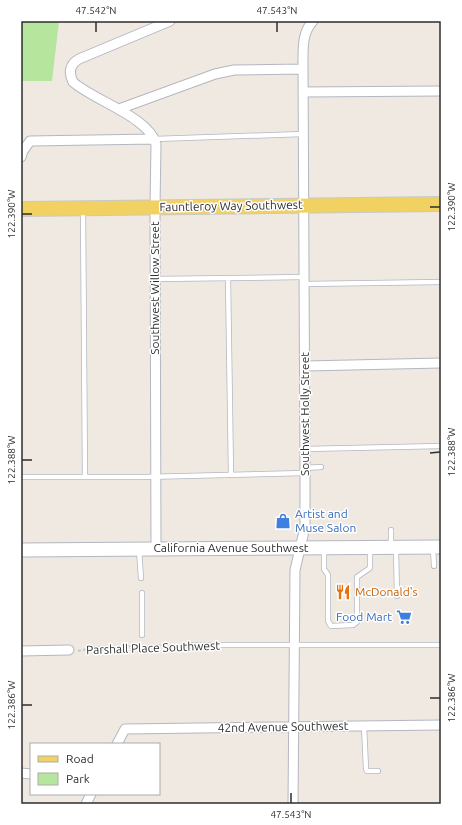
<svg xmlns="http://www.w3.org/2000/svg" width="462" height="825" font-family="Ubuntu,sans-serif">
  <style>
    .green { fill: #b6e59e }
    .lines { fill: none; stroke-linecap: round; stroke-linejoin: round }
    .service-casing { stroke: #b4b7c1; stroke-width: 6 }
    .minor-casing { stroke: #b4b7c1; stroke-width: 11 }
    .secondary-casing { stroke: #b4b7c1; stroke-width: 15 }
    .primary-casing { stroke: #c9c9c9; stroke-width: 16 }
    .path { stroke: #c9c9c9; stroke-width: 2; stroke-dasharray: 3 2; stroke-linecap: butt }
    .service { stroke: #fff; stroke-width: 4.5 }
    .minor { stroke: #fff; stroke-width: 9 }
    .secondary { stroke: #fff; stroke-width: 13 }
    .primary { stroke: #f2d163; stroke-width: 14 }
    .ticks { fill: none; stroke: #2e2e2e; stroke-width: 1.5 }
    .labels { text-anchor: middle; stroke-width: 3; stroke-linejoin: round; paint-order: stroke }
    .street-label { font-size: 12px; fill: #2e2e2e; stroke: #fff }
    .shop-label { font-size: 12px; fill: #366cbe; stroke: #fff; text-anchor: start }
    .food-label { font-size: 12px; fill: #c56008; stroke: #fff; text-anchor: start }
    .neatline { fill: none; stroke: #2e2e2e; stroke-width: 1.5 }
    .ticks-label { font-size: 10px; text-anchor: middle; fill: #2e2e2e }
  </style>
  <rect width="100%" height="100%" fill="#efe9e1"/>
  <path class="green" d="M 21,21 L 59,21 L 52,81 L 21,81 Z"/>
  <g class="lines">
    <g class="service-casing">
      <path id="service" d="M 154,139 L 303,134
        M 83,210 L 85,477
        M 228,278 L 231,475
        M 155,279 L 304,277
        M 304,284 L 441,282
        M 305,449 L 441,446
        M 305,468 L 321,467
        M 21,477 L 144,477 L 305,473
        M 391,530 L 391,545
        M 433,548 L 434,566
        M 396,549 L 397,596
        M 139,550 L 141,578
        M 324,550 L 324,569 L 328,575 L 328,621 L 331,626 L 353,625 L 357,622 L 357,577 L 370,568 L 370,549
        M 142,635 L 142,593
        M 191,645 L 441,645
        M 364,725 L 366,769 L 367,771 L 378,771"/>
    </g>
    <g class="minor-casing">
      <path id="minor" d="M 304,92 L 441,91
        M 119,109 L 215,74 L 234,70 L 303,69
        M 21,157 L 23,151 L 30,141 L 154,139
        M 305,366 L 441,363
        M 156,548 L 155,207 L 156,144 C 149,117 93,100 73,82 C 68,72 70,64 79,59 L 170,21
        M 21,651 L 69,650
        M 117,744 L 125,729 L 441,725
        M 21,773 L 31,774
        M 86,804 L 91,794
        M 293,804 L 295,570 L 305,527 L 305,473 L 303,64 C 303,49 302,32 313,21"/>
    </g>
    <g class="secondary-casing">
      <path id="secondary" d="M 21,550 L 441,547"/>
    </g>
    <g class="primary-casing">
      <path id="primary" d="M 21,209 L 441,204"/>
    </g>
    <path class="path" d="M 78,651 L 96,647 L 185,645"/>
    <use href="#service" class="service"/>
    <use href="#minor" class="minor"/>
    <use href="#secondary" class="secondary"/>
    <use href="#primary" class="primary"/>
  </g>
  <path class="ticks" d="M 96,22 L 96,32M 277,22 L 277,32M 430,207 L 440,207M 22,214 L 32,214M 430,453 L 440,452M 22,460 L 32,460M 430,698 L 440,698M 22,705 L 32,705M 291,793 L 291,803"/>
  <defs>
    <g id="shop-bare" transform="scale(1.2)"><path d="M-5-2.5h2.3a2.7 3.5 0 0 1 5.4 0H5L5.5 6h-11ZM-1.5-2.5h3a1.5 2.3 0 0 0-3 0Z" fill="#3f7fe0" stroke="#fff" stroke-width="2.5" paint-order="stroke"/></g>
    <g id="restaurant-bare" transform="scale(1.2)"><path d="M-5-6h1v4h1v-4h1v4h1v-4h1v5L-1.5 .5V6h-2V.5L-5-1ZM5-6V6H3V1.5H1.5Q1.5-4 5-6Z" fill="#e8710a" stroke="#fff" stroke-width="2.5" paint-order="stroke"/></g>
    <g id="supermarket-bare" transform="scale(1.2)"><path d="M-6-5.5h2.5l.6 2H6L4.5 2H-2.5L-4.4-4H-6ZM-1.5 3.2a1.3 1.3 0 1 0 .1 0ZM3 3.2a1.3 1.3 0 1 0 .1 0Z" fill="#3f7fe0" stroke="#fff" stroke-width="2.5" paint-order="stroke"/></g>
  </defs>
  <g fill-rule="evenodd">
    <use href="#shop-bare" x="283" y="521"/>
    <use href="#restaurant-bare" x="343" y="592"/>
    <use href="#supermarket-bare" x="404" y="617"/>
  </g>
  <g class="labels">
    <g class="street-label">
      <text transform="translate(231 206) rotate(-1)" y="4">Fauntleroy Way Southwest</text>
      <text transform="translate(155 288) rotate(-90)" y="4">Southwest Willow Street</text>
      <text transform="translate(305 414) rotate(-90)" y="4">Southwest Holly Street</text>
      <text x="231" y="552">California Avenue Southwest</text>
      <text transform="translate(153 648) rotate(-2)" y="4">Parshall Place Southwest</text>
      <text transform="translate(283 727) rotate(-1)" y="4">42nd Avenue Southwest</text>
    </g>
    <g class="shop-label">
      <text x="295" y="518">Artist and<tspan x="295" dy="14">Muse Salon</tspan></text>
      <text x="392" y="621" text-anchor="end">Food Mart</text>
    </g>
    <g class="food-label">
      <text x="355" y="596">McDonald's</text>
    </g>
  </g>
  <rect width="462" height="825" fill="none" stroke="#ffffff" stroke-width="44"/>
  <rect x="30" y="743" width="130" height="52" fill="#ffffff" stroke="#ababab"/>
  <rect x="38" y="756" width="20" height="6" fill="#f2d163" stroke="#ababab"/>
  <text x="66" y="763" font-size="12" fill="#2e2e2e">Road</text>
  <rect x="38" y="773" width="20" height="12" fill="#b6e59e" stroke="#ababab"/>
  <text x="66" y="783" font-size="12" fill="#2e2e2e">Park</text>
  <rect x="22" y="22" width="418" height="781" class="neatline"/>
  <g class="ticks-label">
    <text x="96" y="14">47.542°N</text>
    <text x="277" y="14">47.543°N</text>
    <text transform="translate(451 207) rotate(-90)" y="4">122.390°W</text>
    <text transform="translate(11 214) rotate(-90)" y="4">122.390°W</text>
    <text transform="translate(451 452) rotate(-90)" y="4">122.388°W</text>
    <text transform="translate(11 460) rotate(-90)" y="4">122.388°W</text>
    <text transform="translate(451 698) rotate(-90)" y="4">122.386°W</text>
    <text transform="translate(11 705) rotate(-90)" y="4">122.386°W</text>
    <text x="291" y="818">47.543°N</text>
  </g>
</svg>
